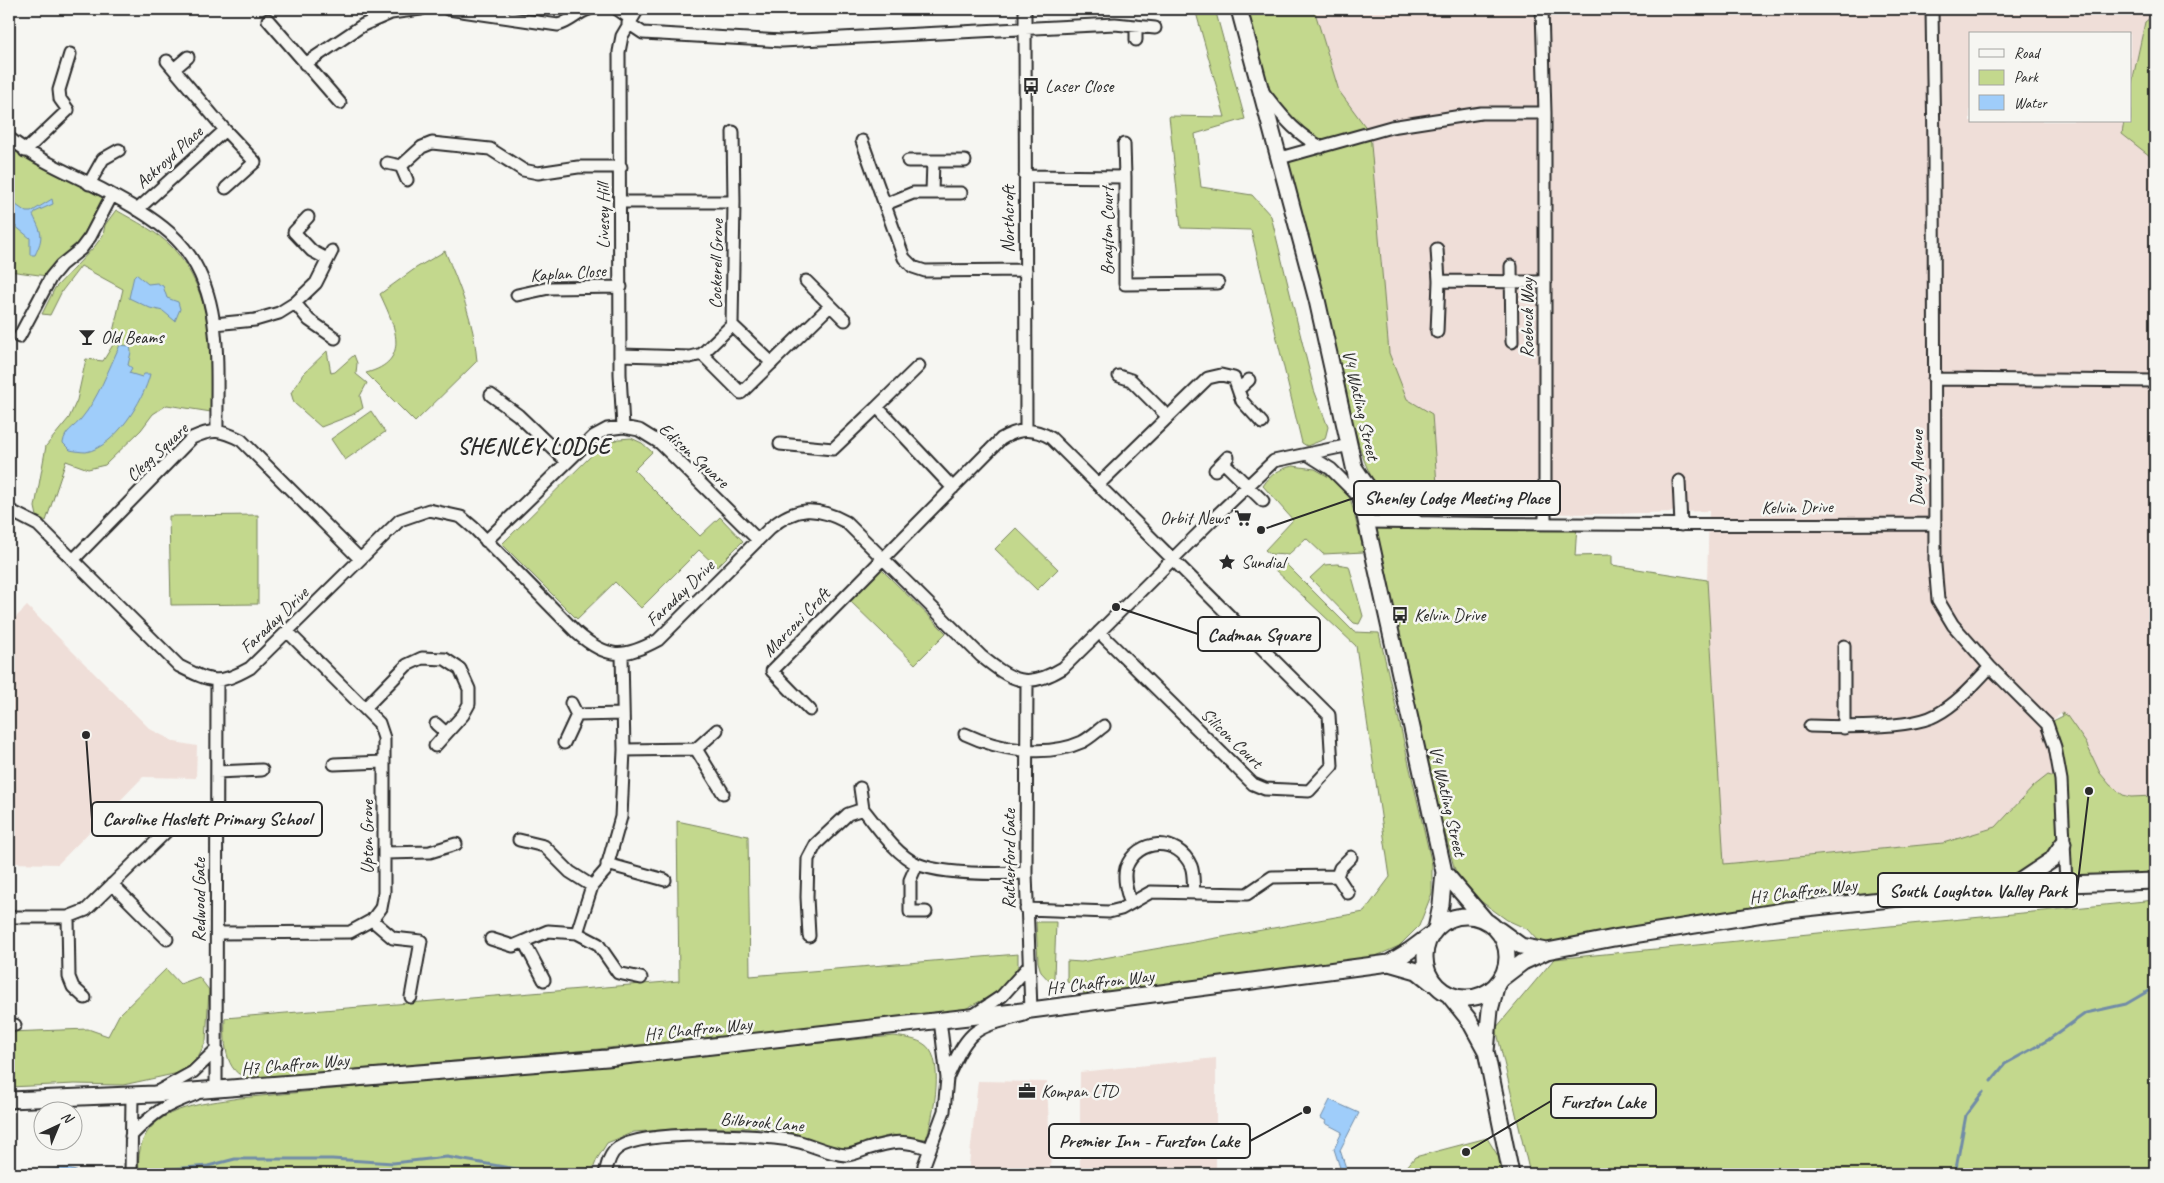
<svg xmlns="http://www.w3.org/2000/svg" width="2164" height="1183" font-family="Caveat,sans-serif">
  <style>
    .built { fill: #efded8 }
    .green { fill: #c3d88d; stroke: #77825c }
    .water { fill: #9fcdfa; stroke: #718ca7 }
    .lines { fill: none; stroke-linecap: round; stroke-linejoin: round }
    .stream { stroke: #718ca7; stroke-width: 3 }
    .street-casing { stroke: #2b2b2b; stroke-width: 15 }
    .secondary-casing { stroke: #2b2b2b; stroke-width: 19 }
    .street { stroke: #f6f6f2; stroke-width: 11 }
    .secondary { stroke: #f6f6f2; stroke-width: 15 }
    .labels { text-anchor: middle; stroke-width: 5; stroke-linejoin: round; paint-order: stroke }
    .poi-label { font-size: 18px; fill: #2b2b2b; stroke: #f6f6f2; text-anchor: start }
    .street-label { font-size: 18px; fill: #2b2b2b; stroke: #f6f6f2 }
    .district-label { font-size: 22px; font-weight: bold; letter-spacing: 1px; fill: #2b2b2b; stroke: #f6f6f2 }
    .leader { fill: none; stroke: #2b2b2b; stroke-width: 2 }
    .callout-dot { fill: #2b2b2b; stroke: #f6f6f2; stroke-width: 2 }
    .callout { fill: #f6f6f2; stroke: #2b2b2b; stroke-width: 2 }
    .callout-label { font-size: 19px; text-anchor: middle; font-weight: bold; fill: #2b2b2b }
  </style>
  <rect width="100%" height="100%" fill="#f6f6f2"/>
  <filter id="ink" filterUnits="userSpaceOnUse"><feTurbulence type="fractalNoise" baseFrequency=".02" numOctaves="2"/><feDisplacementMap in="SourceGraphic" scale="10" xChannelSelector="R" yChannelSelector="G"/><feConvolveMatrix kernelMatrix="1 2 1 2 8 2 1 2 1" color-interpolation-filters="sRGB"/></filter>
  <g filter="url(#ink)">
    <path class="built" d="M 1314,9 L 2155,9 L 2155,14 L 2145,22 L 2130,92 L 2130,34 L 1970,34 L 1970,121 L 2124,121 L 2122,134 L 2155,160 L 2155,798 L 2137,799 L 2123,795 L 2110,785 L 2100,773 L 2086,743 L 2062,713 L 2047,724 L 2061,780 L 2048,775 L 2034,786 L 1996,827 L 1943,843 L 1723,864 L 1707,580 L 1709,511 L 1610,514 L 1439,513 L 1432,414 L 1407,399 L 1389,353 L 1370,133 L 1339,91 Z
      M 27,606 L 150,729 L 175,742 L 197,746 L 196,778 L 143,777 L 58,864 L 9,863 L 9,624 Z
      M 1216,1058 L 1216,1174 L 1080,1174 L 1080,1072 Z
      M 978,1081 L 1047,1082 L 1051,1174 L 968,1174 Z"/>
    <path class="green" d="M 1195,9 L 1215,9 L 1245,119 L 1195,134 L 1201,187 L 1252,195 L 1271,216 L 1314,390 L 1328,427 L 1325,439 L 1307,446 L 1302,443 L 1251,230 L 1181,228 L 1169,116 L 1225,117 Z
      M 1239,9 L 1314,9 L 1339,91 L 1370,133 L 1389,353 L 1407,399 L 1432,414 L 1439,513 C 1417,513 1397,508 1381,491 C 1358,466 1348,396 1338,362 C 1319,294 1299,226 1280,158 L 1320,147 L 1261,89 Z
      M 2155,14 L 2155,160 L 2122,134 L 2124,121 L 2130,121 L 2130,92 L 2145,22 Z
      M 9,147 L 103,198 L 86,239 L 62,257 L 47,276 L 9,271 Z
      M 116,210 C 135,221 158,232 173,248 C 213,293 214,356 211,412 L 167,405 L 153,414 L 141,430 L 105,465 L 88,469 L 66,461 L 46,521 L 37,516 L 35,507 L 46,446 L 69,418 L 77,400 L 86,359 L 103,361 L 116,340 L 112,336 L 123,289 L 81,266 L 62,291 L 50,315 L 42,314 L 55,288 L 95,246 L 103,235 L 105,225 Z
      M 445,251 C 460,287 474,321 477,361 L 415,422 L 366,373 C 412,361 395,326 380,294 L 416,268 Z
      M 327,351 L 331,373 L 335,372 L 354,355 L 357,363 L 356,374 L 367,383 L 360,396 L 363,408 L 352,415 L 321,427 L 294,403 L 291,393 L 303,374 Z
      M 371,411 L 385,432 L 345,460 L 331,439 Z
      M 631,438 L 642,443 L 652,452 L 634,470 L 700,536 L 720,517 L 743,541 L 717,567 L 699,550 L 641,608 L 615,582 L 577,619 L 502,544 L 603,444 L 619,439 Z
      M 1293,466 L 1315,469 L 1329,477 L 1350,498 L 1364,552 L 1323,554 L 1306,538 L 1288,555 L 1270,554 L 1265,550 L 1293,520 L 1263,486 C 1271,474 1279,469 1293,466 Z
      M 258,515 L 258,604 L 171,605 L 169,516 Z
      M 1368,522 L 1577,525 L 1575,556 L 1612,555 L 1612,565 L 1707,580 L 1724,864 L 1943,843 L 1996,827 L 2034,786 L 2048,775 L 2061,779 L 2047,724 L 2063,716 L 2062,713 L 2067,716 L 2086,743 L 2100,773 L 2110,785 L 2123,795 L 2131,797 L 2155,796 L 2155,872 L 2146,872 L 2146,881 L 2066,884 L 2063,846 L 2009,889 L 1909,897 L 1547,951 L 1527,929 L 1507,920 L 1475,897 L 1462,885 L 1454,867 L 1390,625 Z
      M 1016,528 L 1058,569 L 1037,590 L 995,549 Z
      M 1285,563 L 1354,632 L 1379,633 L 1432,865 L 1432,893 L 1419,926 L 1399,946 L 1374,957 L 1084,995 L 1083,988 L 1067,982 L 1067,961 L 1081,962 L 1364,912 L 1390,877 L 1356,646 L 1272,567 Z
      M 1337,564 L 1349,566 L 1363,616 L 1359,624 L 1354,623 L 1310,578 L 1324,565 Z
      M 881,569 L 946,633 L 915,664 L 850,601 Z
      M 677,821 L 748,836 L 750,976 L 1018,954 L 1018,966 L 1012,978 L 996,993 L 965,1009 L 924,1015 L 589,1050 L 274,1076 C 266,1077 258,1078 250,1078 C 223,1075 224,1037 225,1018 L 679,981 Z
      M 2155,900 L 2155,1174 L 1530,1174 L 1496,1028 L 1554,959 Z
      M 1036,922 L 1056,922 L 1054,978 L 1052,984 L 1041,972 L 1038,962 Z
      M 166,969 L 180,984 L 199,977 L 209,990 L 206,1041 L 199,1055 L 183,1072 L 123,1085 L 75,1084 L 9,1087 L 9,1032 L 88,1029 L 108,1036 L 119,1015 Z
      M 894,1036 C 906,1038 923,1039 930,1050 C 943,1068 933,1119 926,1139 L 892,1135 L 876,1139 L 852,1150 L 835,1149 L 807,1138 L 761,1128 L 691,1128 L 634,1132 L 607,1143 L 597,1159 L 591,1174 L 139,1174 C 139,1168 138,1161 139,1155 C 145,1106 203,1104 240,1098 Z
      M 1487,1138 L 1509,1174 L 1401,1174 L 1415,1157 Z"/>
    <path class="water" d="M 52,199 L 53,204 L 35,212 L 33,215 C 42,234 44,236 35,255 L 30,255 L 30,238 L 9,221 L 9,200 L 26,212 L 31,212 Z
      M 136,274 L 148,284 L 157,283 L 163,286 L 167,298 L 178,302 L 180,309 L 175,321 L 163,311 L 150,308 L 129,298 L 134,276 Z
      M 120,345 L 130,346 L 131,352 L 128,365 L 132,368 L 129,373 L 142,377 L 144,374 L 150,374 C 144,400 115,447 86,452 C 81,452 75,451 70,450 L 63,443 C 65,430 74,428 81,419 C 98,399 109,368 120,345 Z
      M 1330,1100 L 1359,1113 L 1340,1150 L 1348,1174 L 1342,1174 L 1334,1149 L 1342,1132 L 1325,1123 L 1326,1121 L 1321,1118 Z
      M 9,1167 L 36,1170 L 66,1168 L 85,1174 L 76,1174 L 64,1171 L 39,1174 L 9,1172 Z"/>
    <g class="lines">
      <path class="stream" d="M 1991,1081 L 2005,1064 L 2048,1040 L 2086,1013 L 2126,1004 L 2155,987
        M 160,1170 L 208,1166 L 235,1159 L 332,1159 L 393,1163 L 447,1157 L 545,1174
        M 1955,1174 L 1966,1115 L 1983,1092"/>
      <g class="street-casing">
        <path id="street" d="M 448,9 L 558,25 C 572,21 576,13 589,9
          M 617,9 L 631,19
          M 1025,9 L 1026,430
          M 1542,9 L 1545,113 L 1545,523
          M 1932,9 L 1934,149 L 1935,565 L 1938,600 L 1953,625 L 1990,667 L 2047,724 L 2055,747 L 2061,780 L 2066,884
          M 268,20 L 340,103
          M 628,23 L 643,33 L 782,41 L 1115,24 L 1155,28
          M 1136,40 L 1136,26
          M 167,61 L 225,130 L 255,162 L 226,188
          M 305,64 L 363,25 L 391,13 L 421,9
          M 174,69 L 188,57
          M 1263,92 C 1282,115 1294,133 1321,147
          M 733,132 L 734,202
          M 9,138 C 37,160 70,173 101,189 C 125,202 151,216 171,234 C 226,284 216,364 217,431
          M 862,141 L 904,258 L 913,267 L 925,271 L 1026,270
          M 1124,144 L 1125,177
          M 25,151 L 68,110 L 60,99 L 59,90 L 70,54
          M 1280,158 L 1391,127 L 1481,113 L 1545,113
          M 908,161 L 965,161
          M 387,163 L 401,166
          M 1025,176 L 1125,177 L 1125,284 L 1218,283
          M 407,180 L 401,166 L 422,147 L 432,143 L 490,149 L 523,170 L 538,173 L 578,167 L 621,167
          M 89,184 L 103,159 L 119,150
          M 932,192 L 933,161
          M 886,204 L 913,193 L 961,193
          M 137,210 L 225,130
          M 308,217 L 294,232 L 312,251 L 327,259
          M 1437,249 L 1439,281 L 1545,282
          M 1511,266 L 1512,342
          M 806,281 L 845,320
          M 517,295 L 549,288 L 621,287
          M 295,303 L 309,320 L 335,338
          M 214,324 L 255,320 L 279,313 L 295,303 L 316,283 L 332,251
          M 732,325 L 772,363
          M 1437,332 L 1439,281
          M 19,337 L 51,277 L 61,265 L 81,249 L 90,237 L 112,195
          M 702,354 L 741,393 L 830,306
          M 620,355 L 690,357 L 702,354 L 732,325 L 734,202 L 621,202
          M 1119,376 L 1131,380 L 1168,417
          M 1934,379 L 2155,381
          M 1239,389 L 1249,380
          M 491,395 L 518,415 L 566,461
          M 877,407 L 919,366
          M 623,427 L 620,374 L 619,52 L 622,36 L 638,9
          M 780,444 L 833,449 L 877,407 L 953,488
          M 1307,454 L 1331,469 L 1362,500
          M 1223,462 L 1263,501
          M 1357,468 C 1378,500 1383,504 1417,521
          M 1215,470 L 1228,457
          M 1679,481 L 1681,525
          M 1098,485 L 1208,378 L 1221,375 L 1234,378 L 1242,401 L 1262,423
          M 9,510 L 38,525 L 179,666 C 211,682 218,686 250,668 L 400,520 L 429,510 L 461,517 L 475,529 L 577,633 C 607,659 623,659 658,640 L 770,528 C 796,506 817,506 846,522 L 981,656 C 1012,681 1027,690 1063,668 L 1214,518 L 1274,461 L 1350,445
          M 1368,522 C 1557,525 1745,525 1935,524
          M 486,541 L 594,436 L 607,429 L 623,427 L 639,430 L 660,443 L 758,540
          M 73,560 L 192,438 C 213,428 221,430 241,440 L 360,559
          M 1844,646 L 1844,728
          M 1027,682 L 1026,873 L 1031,1010
          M 571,703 L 577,715
          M 365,708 L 407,665 L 422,658 L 445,659 L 460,669 L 469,689 L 469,704 L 463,715 L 435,746
          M 810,710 L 772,671 L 1001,439 C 1019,428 1033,428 1051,438 L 1329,715 L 1332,766 L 1309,791 L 1265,789 L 1253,784 L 1099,632
          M 436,724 L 446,733
          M 1810,726 C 1839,727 1912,729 1936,715 C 1958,703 1973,685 1990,667
          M 965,734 C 999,750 1046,758 1082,742 C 1090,738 1097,731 1104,726
          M 564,743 L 577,715 L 623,714
          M 696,749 L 717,730
          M 624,750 L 696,749 L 723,793
          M 334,764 L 384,762
          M 217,772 L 262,770
          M 860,788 L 863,809
          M 519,840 L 544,846 L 570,872 L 592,886
          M 385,853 L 430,852 L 456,844
          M 607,864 L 665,880
          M 917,864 L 910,880 L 910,912 L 926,912
          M 1337,876 L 1340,868 L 1351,857
          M 112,884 L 167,939
          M 1130,902 C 1127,892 1123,879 1126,868 C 1137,838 1178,836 1191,866 C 1194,873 1193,885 1194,893
          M 1026,909 L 1109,912 L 1121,909 L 1151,892 L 1247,894 L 1272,877 L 1337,876 L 1348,893
          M 9,917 L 68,917 L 86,910 L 175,823 L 189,817 L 217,816
          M 68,917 L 69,977 L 73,987 L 85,998
          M 372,920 L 393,938 L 421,941 L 411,997
          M 217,933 L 350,932 L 372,920 L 381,908 L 384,892 L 384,738 L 379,723 L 288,632
          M 577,933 L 598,944 L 618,973 L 641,978
          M 809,936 L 807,897 L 808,859 L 816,844 L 848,814 L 863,809 C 878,827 895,854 917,864 C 944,875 997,874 1026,873
          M 491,939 L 513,946 L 548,931 L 577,933 L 592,886 L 606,870 L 621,817 L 624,750 L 622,655
          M 524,942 L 544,980
          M 972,1016 L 1002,996 L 1028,967
          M 9,1025 L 15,1025
          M 947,1078 C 954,1063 961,1045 973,1034 C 986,1023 1008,1020 1024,1015
          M 216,1090 L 217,681
          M 157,1092 L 193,1072 L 217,1049
          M 131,1136 C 155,1111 164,1106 196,1094
          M 131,1174 L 132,1096
          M 605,1174 C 607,1165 610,1153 618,1148 C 645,1129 757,1135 791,1140 C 810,1143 827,1154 846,1155 C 853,1155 861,1151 867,1149 C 894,1141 903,1139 930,1149
          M 923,1174 L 924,1165 L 944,1111 L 947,1078 L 940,1020"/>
      </g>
      <g class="secondary-casing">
        <path id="secondary" d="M 1239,9 L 1317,300 L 1444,872 L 1441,905 L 1436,929
          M 1444,872 L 1485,920
          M 2010,888 L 2052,860 L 2063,844
          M1425 957a41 41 0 1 1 82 0a41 41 0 1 1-82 0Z
          M 1499,930 L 1521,946 L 1547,951
          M 1389,963 L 1417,971 L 1432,983
          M 1502,978 L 1523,962 L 1547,951 L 1614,938 L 1788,910 L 1909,897 L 2066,884 L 2155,881
          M 1449,995 L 1469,1020 L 1486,1051 L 1511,1174
          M 1486,1051 L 1490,1010 L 1496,987
          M 9,1100 L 154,1094 L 607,1058 L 1031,1010 L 1389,963 L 1409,951 L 1433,933"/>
      </g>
      <use href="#street" class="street"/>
      <use href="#secondary" class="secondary"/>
    </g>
  </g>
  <defs>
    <g id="bus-bare" transform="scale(1.35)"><path d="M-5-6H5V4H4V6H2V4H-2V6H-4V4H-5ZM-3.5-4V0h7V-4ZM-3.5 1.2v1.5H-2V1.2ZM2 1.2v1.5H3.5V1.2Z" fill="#2b2b2b" stroke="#f6f6f2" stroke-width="2.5" paint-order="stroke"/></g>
    <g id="bar-bare" transform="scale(1.35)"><path d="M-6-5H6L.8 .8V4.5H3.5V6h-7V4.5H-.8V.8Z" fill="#2b2b2b" stroke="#f6f6f2" stroke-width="2.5" paint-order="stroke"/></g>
    <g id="supermarket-bare" transform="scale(1.35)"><path d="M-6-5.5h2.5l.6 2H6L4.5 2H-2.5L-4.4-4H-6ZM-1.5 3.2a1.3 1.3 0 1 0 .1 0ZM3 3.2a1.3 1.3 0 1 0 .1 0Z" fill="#2b2b2b" stroke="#f6f6f2" stroke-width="2.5" paint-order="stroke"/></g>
    <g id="sight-bare" transform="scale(1.35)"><path d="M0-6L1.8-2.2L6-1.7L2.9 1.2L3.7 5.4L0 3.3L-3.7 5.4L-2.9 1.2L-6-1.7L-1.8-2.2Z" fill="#2b2b2b" stroke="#f6f6f2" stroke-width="2.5" paint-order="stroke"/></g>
    <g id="office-bare" transform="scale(1.35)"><path d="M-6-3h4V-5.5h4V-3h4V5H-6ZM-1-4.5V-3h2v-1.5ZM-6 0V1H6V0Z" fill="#2b2b2b" stroke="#f6f6f2" stroke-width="2.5" paint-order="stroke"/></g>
  </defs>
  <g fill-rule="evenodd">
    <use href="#bus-bare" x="1031" y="86"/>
    <use href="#bar-bare" x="87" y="337"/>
    <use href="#supermarket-bare" x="1243" y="518"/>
    <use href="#sight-bare" x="1227" y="562"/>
    <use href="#bus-bare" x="1400" y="615"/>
    <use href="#office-bare" x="1027" y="1091"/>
  </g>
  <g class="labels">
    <g class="poi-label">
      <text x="1045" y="92">Laser Close</text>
      <text x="101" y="343">Old Beams</text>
      <text x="1229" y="524" text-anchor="end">Orbit News</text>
      <text x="1241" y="568">Sundial</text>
      <text x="1414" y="621">Kelvin Drive</text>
      <text x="1041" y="1097">Kompan LTD</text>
    </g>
    <g class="street-label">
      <text transform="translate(169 157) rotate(-42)" y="6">Ackroyd Place</text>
      <text transform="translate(603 216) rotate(-90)" y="6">Livesey Hill</text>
      <text transform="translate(1008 219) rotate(-90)" y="6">Northcroft</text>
      <text transform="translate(1107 231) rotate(-90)" y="6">Brayton Court</text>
      <text transform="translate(716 264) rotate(-89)" y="6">Cockerell Grove</text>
      <text transform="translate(568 273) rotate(-4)" y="6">Kaplan Close</text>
      <text transform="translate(1527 318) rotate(-90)" y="6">Roebuck Way</text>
      <text transform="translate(1361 405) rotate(77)" y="6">V4 Watling Street</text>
      <text transform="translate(157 452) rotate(-43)" y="6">Clegg Square</text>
      <text transform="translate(694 455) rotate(42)" y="6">Edison Square</text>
      <text transform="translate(1917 468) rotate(-90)" y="6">Davy Avenue</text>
      <text transform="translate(1797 507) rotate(-1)" y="6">Kelvin Drive</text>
      <text transform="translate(680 593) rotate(-44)" y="6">Faraday Drive</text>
      <text transform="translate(274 620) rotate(-44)" y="6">Faraday Drive</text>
      <text transform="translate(796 622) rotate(-46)" y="6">Marconi Croft</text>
      <text transform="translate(1232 738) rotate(44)" y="6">Silicon Court</text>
      <text transform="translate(1448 801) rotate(77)" y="6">V4 Watling Street</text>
      <text transform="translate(367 837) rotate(-90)" y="6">Upton Grove</text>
      <text transform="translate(1009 859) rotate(-90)" y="6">Rutherford Gate</text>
      <text transform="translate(1803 891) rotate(-7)" y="6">H7 Chaffron Way</text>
      <text transform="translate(199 900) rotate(-90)" y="6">Redwood Gate</text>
      <text transform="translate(1100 982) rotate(-7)" y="6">H7 Chaffron Way</text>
      <text transform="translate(698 1029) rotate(-6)" y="6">H7 Chaffron Way</text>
      <text transform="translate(295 1064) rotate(-5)" y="6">H7 Chaffron Way</text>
      <text transform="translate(762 1122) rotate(5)" y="6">Bilbrook Lane</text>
    </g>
    <g class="district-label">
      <text x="534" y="454">SHENLEY LODGE</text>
    </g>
  </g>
  <path class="leader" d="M1261 530L1354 498M1116 607L1198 634M86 735L92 819M2089 791L2077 890M1466 1152L1551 1101M1307 1110L1250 1141"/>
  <g class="callout-dot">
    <circle cx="1261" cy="530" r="5"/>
    <circle cx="1116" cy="607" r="5"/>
    <circle cx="86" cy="735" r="5"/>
    <circle cx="2089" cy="791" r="5"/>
    <circle cx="1466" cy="1152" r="5"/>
    <circle cx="1307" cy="1110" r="5"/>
  </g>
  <g class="callout">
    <rect x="1354" y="481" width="206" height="34" rx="5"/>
    <rect x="1198" y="617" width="122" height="34" rx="5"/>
    <rect x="92" y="802" width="230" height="34" rx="5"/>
    <rect x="1878" y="873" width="199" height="34" rx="5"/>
    <rect x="1551" y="1084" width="105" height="34" rx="5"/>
    <rect x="1049" y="1124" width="201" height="34" rx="5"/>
  </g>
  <g class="callout-label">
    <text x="1457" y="504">Shenley Lodge Meeting Place</text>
    <text x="1259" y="641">Cadman Square</text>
    <text x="207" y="825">Caroline Haslett Primary School</text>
    <text x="1978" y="897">South Loughton Valley Park</text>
    <text x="1603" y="1108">Furzton Lake</text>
    <text x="1149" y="1147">Premier Inn - Furzton Lake</text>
  </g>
  <rect width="2164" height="1183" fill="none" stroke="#f6f6f2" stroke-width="30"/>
  <rect x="15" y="15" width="2134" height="1153" fill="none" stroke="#2b2b2b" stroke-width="2" filter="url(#ink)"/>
  <rect x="1969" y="32" width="162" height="90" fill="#f6f6f2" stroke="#a5a5a2"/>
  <rect x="1979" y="49" width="25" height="8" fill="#f6f6f2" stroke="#a5a5a2"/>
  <text x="2014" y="58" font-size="15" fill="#2b2b2b">Road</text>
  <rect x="1979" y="70" width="25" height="15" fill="#c3d88d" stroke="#a5a5a2"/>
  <text x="2014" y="82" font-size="15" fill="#2b2b2b">Park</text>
  <rect x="1979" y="95" width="25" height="15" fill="#9fcdfa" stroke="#a5a5a2"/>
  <text x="2014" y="108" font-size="15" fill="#2b2b2b">Water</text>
  <g transform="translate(58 1126) rotate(44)"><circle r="24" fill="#f6f6f2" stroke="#a5a5a2"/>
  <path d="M0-4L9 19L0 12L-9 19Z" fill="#2b2b2b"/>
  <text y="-8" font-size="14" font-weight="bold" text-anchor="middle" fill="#2b2b2b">N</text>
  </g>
</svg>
